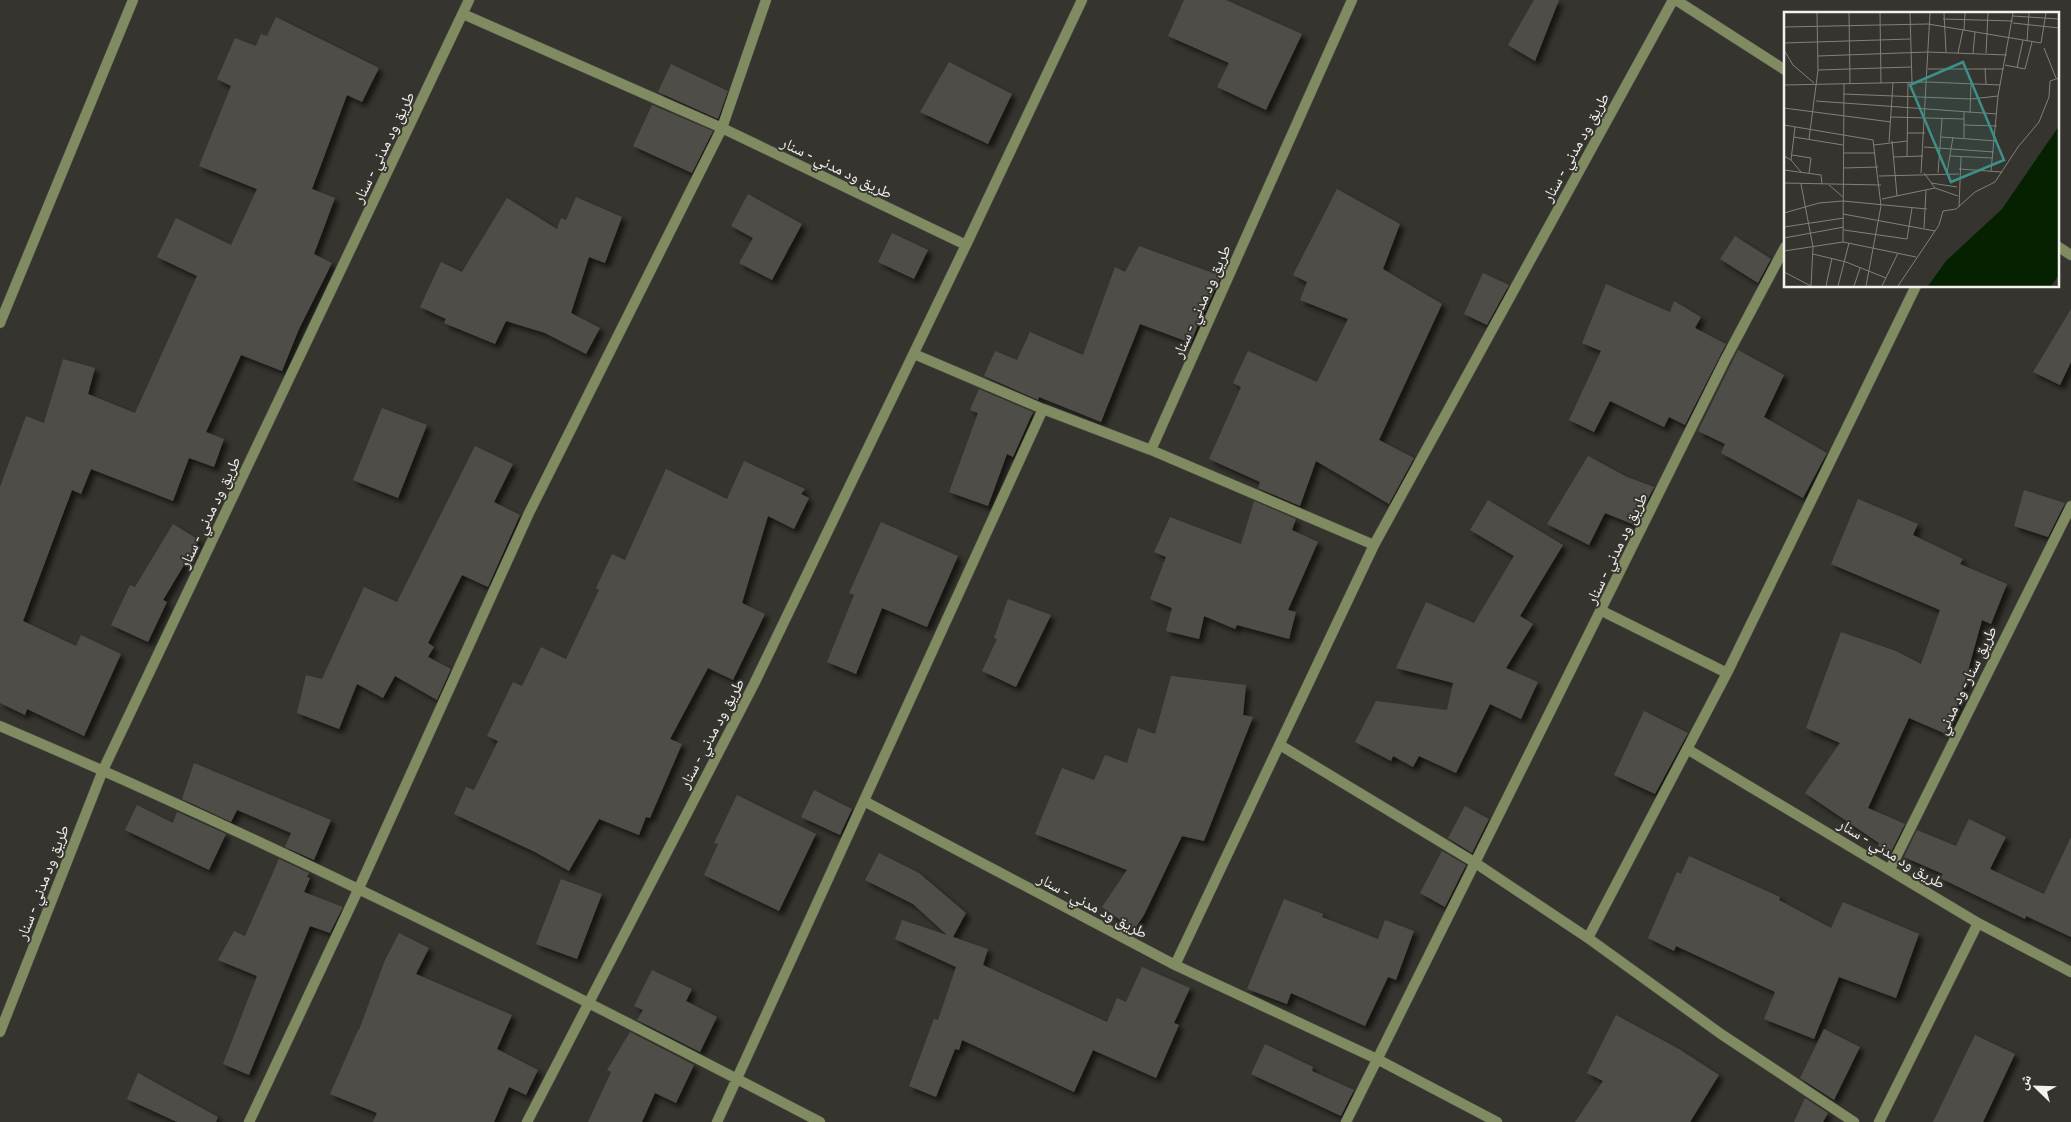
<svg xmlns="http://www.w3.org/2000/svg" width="2071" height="1122" font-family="Georgia,'Noto Naskh Arabic',serif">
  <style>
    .building { fill: #504d47; filter: url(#shadow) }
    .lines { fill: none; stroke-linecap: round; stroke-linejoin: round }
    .minor-casing { stroke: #54524d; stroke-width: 11 }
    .minor { stroke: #818b61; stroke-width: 10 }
    .labels { text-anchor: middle; stroke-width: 4; stroke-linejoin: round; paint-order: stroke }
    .street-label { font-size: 16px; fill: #f3f2ee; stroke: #36342e }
    .inset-road { fill: none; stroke: #82807b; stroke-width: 1 }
    .view { fill: #3d8f88; fill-opacity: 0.15; stroke: #3d8f88; stroke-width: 2.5 }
    .inset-edge { fill: none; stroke: #f3f2ee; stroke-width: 2.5 }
  </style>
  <defs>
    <filter id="shadow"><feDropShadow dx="4.5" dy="4.5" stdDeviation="2.5" flood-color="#0009"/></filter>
  </defs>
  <rect width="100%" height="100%" fill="#36342e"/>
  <path class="building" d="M 1184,0 L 1226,0 L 1302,34 L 1266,110 L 1217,87 L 1229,63 L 1168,36 Z
    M 1534,0 L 1559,0 L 1535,61 L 1508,45 Z
    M 276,17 L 379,68 L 362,102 L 347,95 L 312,189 L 335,198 L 314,254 L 332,263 L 299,329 L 282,371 L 241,355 L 206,432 L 224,439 L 214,467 L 189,458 L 173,501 L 91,469 L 81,494 L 72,490 L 23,621 L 76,646 L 81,635 L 121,654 L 84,736 L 27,709 L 25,715 L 0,703 L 0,487 L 26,416 L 44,423 L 63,359 L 95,368 L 88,394 L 135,413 L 197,276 L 157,257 L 176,218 L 231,245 L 257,189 L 199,166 L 231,86 L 217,79 L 235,38 L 256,46 L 261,34 L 267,36 Z
    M 949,62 L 1012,94 L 988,144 L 920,112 Z
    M 671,64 L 728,91 L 718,119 L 658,92 Z
    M 652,105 L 713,131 L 692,173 L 633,146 Z
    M 1337,189 L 1400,224 L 1383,269 L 1442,304 L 1379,440 L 1414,458 L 1389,504 L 1316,461 L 1300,506 L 1258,488 L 1260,482 L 1209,459 L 1241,387 L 1233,383 L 1248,351 L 1317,382 L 1348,319 L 1300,300 L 1307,282 L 1293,275 Z
    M 748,194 L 802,224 L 772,280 L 739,263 L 753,238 L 731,226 Z
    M 576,197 L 622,217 L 605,263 L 589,257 L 571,313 L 600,328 L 586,354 L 545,333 L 506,321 L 495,344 L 444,323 L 446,319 L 420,307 L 441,262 L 462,272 L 507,198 L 557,229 L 561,218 L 566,220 Z
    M 892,233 L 928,250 L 914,279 L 878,262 Z
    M 1735,236 L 1771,259 L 1758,283 L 1720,259 Z
    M 1139,246 L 1221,276 L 1205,311 L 1203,311 L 1191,343 L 1140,324 L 1101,422 L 1039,397 L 1038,400 L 984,376 L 995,351 L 1017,360 L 1030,332 L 1083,355 L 1115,267 L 1125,272 Z
    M 1483,273 L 1509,285 L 1487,325 L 1464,314 Z
    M 1606,284 L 1670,312 L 1674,301 L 1701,317 L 1695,328 L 1726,344 L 1685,425 L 1669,417 L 1664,427 L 1610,401 L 1594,432 L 1569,420 L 1601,351 L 1582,343 Z
    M 2071,309 L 2071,362 L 2060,385 L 2033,372 Z
    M 1738,350 L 1784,375 L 1764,417 L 1827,453 L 1803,498 L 1721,453 L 1725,444 L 1698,431 Z
    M 979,389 L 1033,412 L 1013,457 L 1007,454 L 988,506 L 949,492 L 978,413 L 970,410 Z
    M 382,408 L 427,425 L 398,498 L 353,480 Z
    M 475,446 L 513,464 L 494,502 L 520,515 L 488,587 L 462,575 L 428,643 L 434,647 L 428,657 L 451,669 L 437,700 L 395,676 L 383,698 L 357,684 L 339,729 L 297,713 L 306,675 L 322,679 L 364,587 L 397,602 Z
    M 1588,456 L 1627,477 L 1654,487 L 1635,525 L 1605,513 L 1589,545 L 1547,524 Z
    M 744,461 L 805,489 L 801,494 L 809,498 L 794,529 L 768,516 L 742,603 L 765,614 L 733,680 L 708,668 L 670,739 L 682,744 L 650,818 L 646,817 L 639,835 L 599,819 L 569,871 L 535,852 L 454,814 L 466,787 L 474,790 L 498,741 L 487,736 L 513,682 L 522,686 L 541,647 L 566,659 L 599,590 L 596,588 L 612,554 L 625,560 L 666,469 L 727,499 Z
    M 2024,490 L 2065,503 L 2048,537 L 2014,526 Z
    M 1858,499 L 1918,524 L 1913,535 L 1963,559 L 1960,564 L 2007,584 L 1991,624 L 1982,620 L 1959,703 L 1946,734 L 1909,718 L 1868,808 L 1905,824 L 1891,852 L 1878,846 L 1879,843 L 1805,793 L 1840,743 L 1806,728 L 1841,632 L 1896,651 L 1921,664 L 1940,610 L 1831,564 Z
    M 1488,500 L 1563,545 L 1520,616 L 1533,624 L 1506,668 L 1538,682 L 1521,719 L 1490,704 L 1456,773 L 1419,756 L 1413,767 L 1393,756 L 1391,761 L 1355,742 L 1376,701 L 1447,710 L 1453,683 L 1396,668 L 1426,602 L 1474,623 L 1514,556 L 1470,530 Z
    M 1254,501 L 1296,519 L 1292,530 L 1318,542 L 1288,610 L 1296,612 L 1289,639 L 1237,625 L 1235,629 L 1204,616 L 1199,639 L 1166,631 L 1172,608 L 1150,599 L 1166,557 L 1154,552 L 1170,517 L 1241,544 Z
    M 881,522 L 958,556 L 927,627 L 882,608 L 856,674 L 827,662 L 854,595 L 849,593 Z
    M 173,524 L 199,540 L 163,600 L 167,602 L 148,642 L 111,625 L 130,585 L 135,587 Z
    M 1008,599 L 1051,615 L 1016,687 L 982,671 L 997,639 L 994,638 Z
    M 1171,676 L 1246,685 L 1243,715 L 1253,717 L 1204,841 L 1182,836 L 1144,915 L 1134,930 L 1102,907 L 1127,870 L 1035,834 L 1062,768 L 1094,780 L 1105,755 L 1127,763 L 1138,728 L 1155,734 Z
    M 1644,711 L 1688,733 L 1655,794 L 1614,775 Z
    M 194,763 L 331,820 L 314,860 L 285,847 L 291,833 L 237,810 L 231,822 L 182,799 Z
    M 814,790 L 852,809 L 840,835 L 801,817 Z
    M 737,795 L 816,834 L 779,911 L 704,875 L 718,844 L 714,843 Z
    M 137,805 L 173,823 L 177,812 L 226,834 L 209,870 L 125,830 Z
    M 1465,806 L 1489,819 L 1472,853 L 1448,838 Z
    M 1969,819 L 2006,837 L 1990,869 L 2044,894 L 2071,837 L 2071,937 L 2026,916 L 2025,919 L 1940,878 L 1943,874 L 1904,857 L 1917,830 L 1956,846 Z
    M 1442,851 L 1466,865 L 1445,907 L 1420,893 Z
    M 879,853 L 919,873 L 966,913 L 953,937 L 988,949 L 983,965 L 1107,1022 L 1117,998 L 1126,1002 L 1142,967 L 1190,988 L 1174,1023 L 1179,1025 L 1156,1078 L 1093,1050 L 1074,1092 L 962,1040 L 959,1050 L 955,1049 L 936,1097 L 909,1086 L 934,1019 L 938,1020 L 956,967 L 895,939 L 902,920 L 947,935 L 913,904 L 865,880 Z
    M 1689,856 L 1780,897 L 1779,900 L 1831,928 L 1843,902 L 1919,934 L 1896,998 L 1839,977 L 1814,1039 L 1764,1019 L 1775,992 L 1676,946 L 1674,951 L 1648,938 L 1677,872 L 1681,874 Z
    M 279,859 L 309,873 L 307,877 L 310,878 L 304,892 L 343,907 L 330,933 L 310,926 L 249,1075 L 223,1064 L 257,976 L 218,960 L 234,931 L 245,936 Z
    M 561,879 L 602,894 L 577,959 L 536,944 Z
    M 1284,899 L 1323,914 L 1322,917 L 1378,939 L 1385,920 L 1414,931 L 1396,980 L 1388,977 L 1365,1026 L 1291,993 L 1287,1004 L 1247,989 Z
    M 399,933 L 429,948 L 416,974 L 512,1015 L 497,1049 L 538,1070 L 526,1095 L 509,1087 L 494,1122 L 373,1122 L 377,1113 L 330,1094 L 358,1030 L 359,1030 L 385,960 Z
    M 652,970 L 692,989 L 686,1001 L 717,1017 L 700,1052 L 637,1020 L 643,1010 L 634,1006 Z
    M 1616,1015 L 1679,1049 L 1719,1075 L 1690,1122 L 1575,1122 L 1603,1081 L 1587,1073 Z
    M 1824,1029 L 1860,1047 L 1834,1100 L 1800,1078 Z
    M 630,1032 L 694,1065 L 676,1103 L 655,1093 L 642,1122 L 588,1122 L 611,1072 L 607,1070 Z
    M 1975,1035 L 2015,1054 L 1983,1122 L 1933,1122 Z
    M 1265,1044 L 1313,1067 L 1312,1071 L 1354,1090 L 1341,1116 L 1251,1074 Z
    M 138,1073 L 218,1117 L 216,1122 L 177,1122 L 127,1099 Z
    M 1805,1098 L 1828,1113 L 1823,1122 L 1794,1122 Z"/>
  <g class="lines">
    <g class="minor-casing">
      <path id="minor" d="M 1676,0 L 1785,70
        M 463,14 L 722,128 L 966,245
        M 2057,246 L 2071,255
        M 0,323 L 133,0
        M 914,354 L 1043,409 L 1151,450 L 1374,545
        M 1151,450 L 1352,0
        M 1602,611 L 1727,673
        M 0,726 C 280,845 551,982 820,1122
        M 1280,745 L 1474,862 L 1588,938 L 1721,1034 L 1854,1122
        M 1687,749 L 1978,923 L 2071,972
        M 864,801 L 1175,965 L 1377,1059 L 1497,1122
        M 1890,869 L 2071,506
        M 1588,938 L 1727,673 L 1916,286
        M 1175,965 L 1374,545 L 1673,0
        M 0,1032 L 103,770 L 469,0
        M 249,1122 L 359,888 L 529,513 L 722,128 L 766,0
        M 527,1122 L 754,684 L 966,245 L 1082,0
        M 717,1122 L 1043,409
        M 1346,1122 L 1725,360 L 1785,247
        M 1879,1122 L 1978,923"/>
    </g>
    <use href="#minor" class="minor"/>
  </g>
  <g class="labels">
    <g class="street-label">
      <text transform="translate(383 147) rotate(-64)" y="6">طريق ود مدني - سنار</text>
      <text transform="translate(1575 147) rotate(-61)" y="6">طريق ود مدني - سنار</text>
      <text transform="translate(837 167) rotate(26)" y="6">طريق ود مدني - سنار</text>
      <text transform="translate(1201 301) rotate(-66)" y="6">طريق ود مدني - سنار</text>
      <text transform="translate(209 512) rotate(-64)" y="6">طريق ود مدني - سنار</text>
      <text transform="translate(1616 548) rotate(-64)" y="6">طريق ود مدني - سنار</text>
      <text transform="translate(1966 680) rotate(-64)" y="6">طريق سنار- ود مدني</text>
      <text transform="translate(711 733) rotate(-62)" y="6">طريق ود مدني - سنار</text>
      <text transform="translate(1892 853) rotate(31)" y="6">طريق ود مدني - سنار</text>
      <text transform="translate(42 882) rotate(-69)" y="6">طريق ود مدني - سنار</text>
      <text transform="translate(1093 905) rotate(28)" y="6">طريق ود مدني - سنار</text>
    </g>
  </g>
  <g transform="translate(1784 12)">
    <rect width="275" height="275" fill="#36342e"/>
    <path d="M 275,114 L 275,263 L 267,274 L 144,274 L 162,249 L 218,197 Z" fill="#052100"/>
    <path class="inset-road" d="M 65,1 L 66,72M 96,1 L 97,71M 126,1 L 128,71M 160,1 L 162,40M 229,4 L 275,7M 159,7 L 229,9M 229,11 L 275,16M 0,15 L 144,12 L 257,31 L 262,1M 180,18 L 181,1M 243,29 L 245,1M 0,31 L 126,27M 260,36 L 272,66M 0,38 L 9,53 L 30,71M 174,41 L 179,18M 189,41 L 191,20M 202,41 L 204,1M 34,44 L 144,40 L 223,43M 221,53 L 241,57 L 248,30M 201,56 L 202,72M 233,56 L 239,28M 144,57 L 220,57M 34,58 L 127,55M 0,73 L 144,70 L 216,73M 59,82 L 187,87 L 214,84M 32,89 L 213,102M 0,96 L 107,110M 180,100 L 180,126M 186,101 L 187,72M 107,105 L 180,107M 0,113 L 89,128 L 97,194 L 82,274M 180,113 L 213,114M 123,121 L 141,121M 10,125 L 59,133M 157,125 L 212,129M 25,127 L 34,58 L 33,1M 108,129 L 113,184M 105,130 L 109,71M 90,133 L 123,129M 140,135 L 210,140M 59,141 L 91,141M 8,143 L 27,146 L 25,161M 0,144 L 7,148 L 17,160M 166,144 L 209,146M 110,145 L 139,144M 123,145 L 124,71M 7,148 L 11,115M 59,156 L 94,155M 175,157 L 218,160M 0,158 L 37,163 L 38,172M 207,159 L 214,84 L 229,1M 137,161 L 146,1M 140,161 L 151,176 L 174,184M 154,161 L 158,107M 163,161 L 169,125M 95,164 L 175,162M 0,171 L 97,173M 147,171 L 173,175M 17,172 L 29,235 L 27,274M 45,173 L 59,185M 98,187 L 151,176M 175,195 L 177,145M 0,201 L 35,191 L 59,189 L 143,197M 59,202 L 151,219M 0,215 L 60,206M 140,216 L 142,178M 60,218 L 123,227 L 128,196M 0,226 L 60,215M 59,230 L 60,72M 0,239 L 59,230 L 132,245M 29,242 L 62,250 L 102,266M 0,260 L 27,274M 42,274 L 48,246M 54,274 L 65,231M 70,274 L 76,256M 98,274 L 114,241M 114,274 L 155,213 L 159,199 L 172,197 L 191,180 L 211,170 L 234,135 L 255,110 L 265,85 L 266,69 L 275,66"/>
    <path class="view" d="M 179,50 L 220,148 L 167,170 L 126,73 Z"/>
    <rect width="275" height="275" class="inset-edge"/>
  </g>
  <g transform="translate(2036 1087) rotate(293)" stroke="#36342e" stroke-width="4" paint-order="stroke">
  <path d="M0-4L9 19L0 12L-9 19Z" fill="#f3f2ee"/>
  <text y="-8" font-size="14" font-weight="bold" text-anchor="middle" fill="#f3f2ee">ش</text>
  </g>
</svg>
